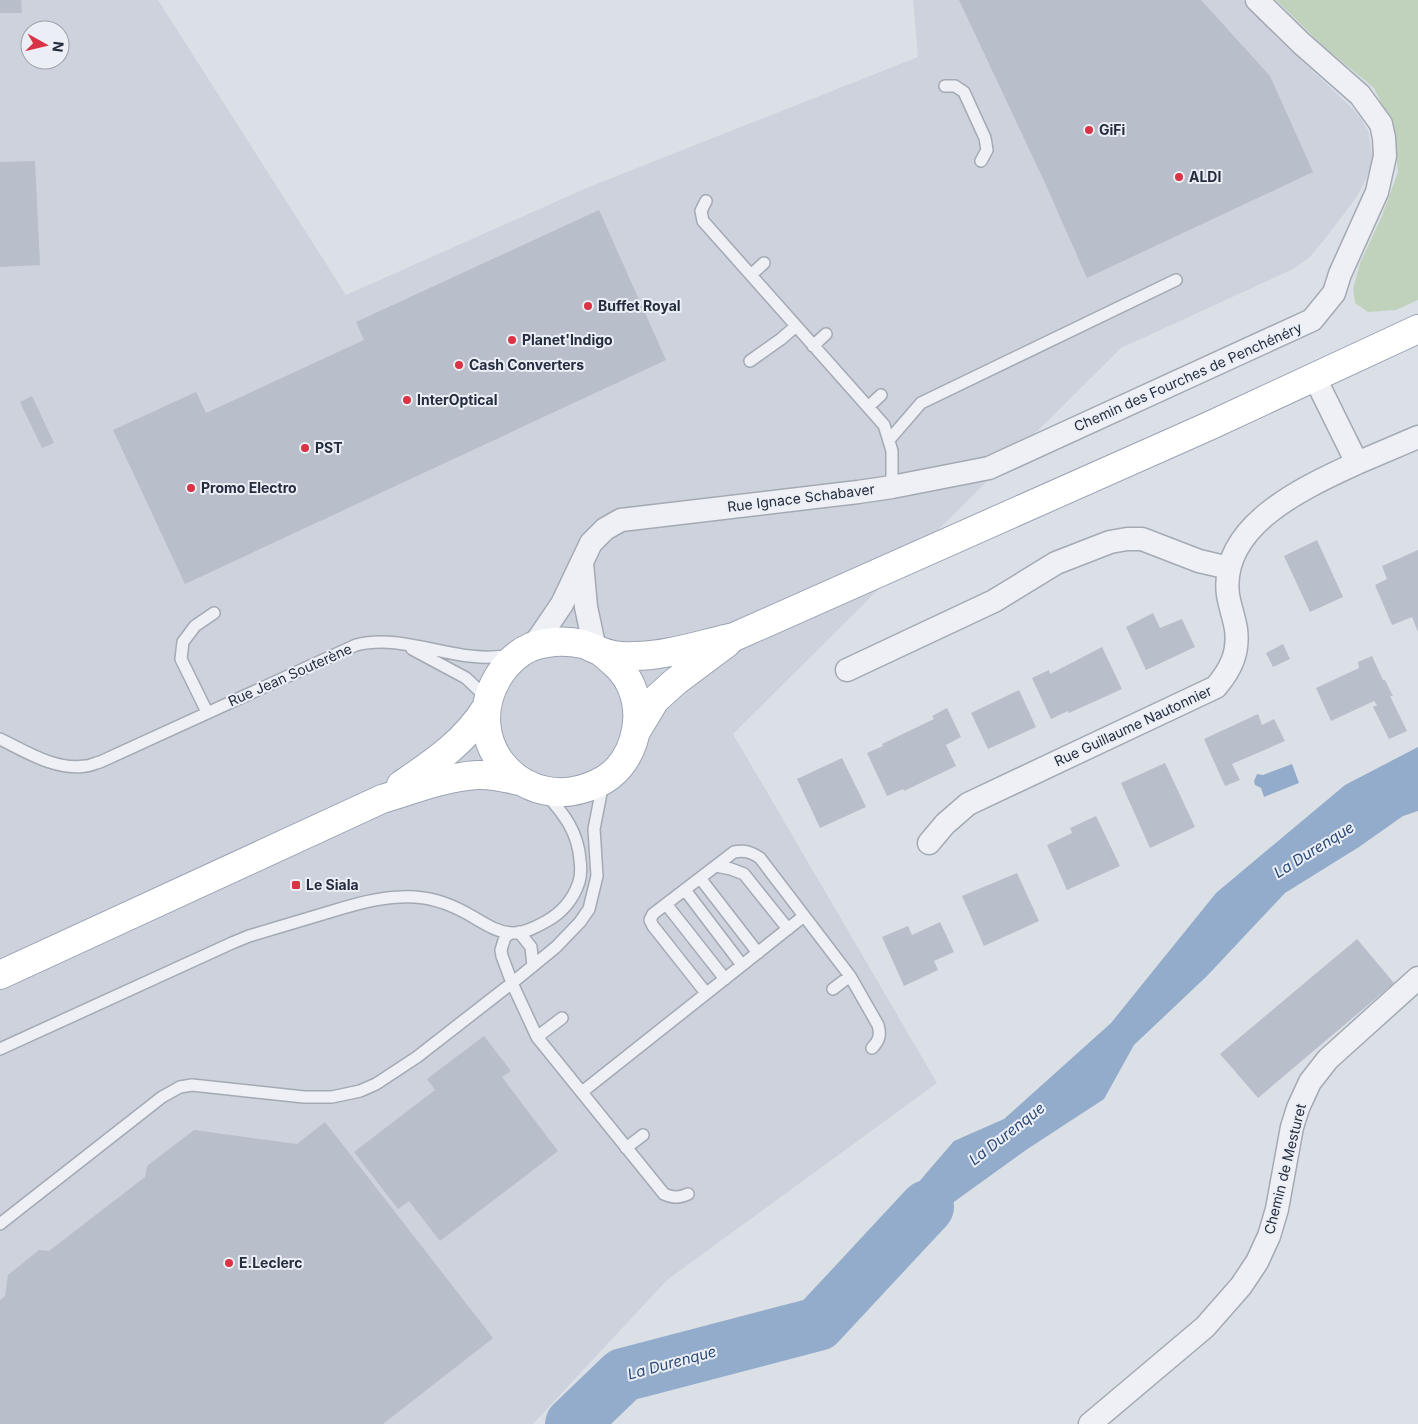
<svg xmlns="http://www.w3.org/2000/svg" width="1418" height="1424" font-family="Inter,sans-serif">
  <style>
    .built { fill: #cdd2dc; fill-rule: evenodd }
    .green { fill: #c0d2bc }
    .water { fill: #93accb }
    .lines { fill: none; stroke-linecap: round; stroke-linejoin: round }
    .river { stroke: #93accb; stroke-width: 54 }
    .building { fill: #b8beca }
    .lane-casing { stroke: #a4aab4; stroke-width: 14 }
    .street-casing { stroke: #a4aab4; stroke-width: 25 }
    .primary-casing { stroke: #9aa3b4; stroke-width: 30 }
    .lane { stroke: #eef0f5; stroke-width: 11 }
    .street { stroke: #eef0f5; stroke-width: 22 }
    .primary { stroke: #fff; stroke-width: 28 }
    .poi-dot { fill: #d93446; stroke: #ebeff5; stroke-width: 2 }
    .labels { text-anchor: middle; stroke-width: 4; stroke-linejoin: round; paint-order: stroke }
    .poi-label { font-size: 14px; font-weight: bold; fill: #242d3e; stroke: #ebeff5; text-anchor: start }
    .street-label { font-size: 14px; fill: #242d3e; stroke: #ebeff5 }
    .water-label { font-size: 15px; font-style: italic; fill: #2b4975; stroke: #ebeff5 }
  </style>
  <rect width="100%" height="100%" fill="#dbe0e7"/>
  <path class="built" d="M 0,0 L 158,0 L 346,295 L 589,187 L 918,57 L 913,0 L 1243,0 L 1277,38 L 1349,105 L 1360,117 L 1368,131 L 1373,160 L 1370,172 L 1356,198 L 1324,240 L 1309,258 L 1293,269 L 1121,348 L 733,734 L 937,1083 L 667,1280 L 533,1424 L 0,1424 ZM 30,30 L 60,30 L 60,60 L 30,60 Z"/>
  <path class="green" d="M 1276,0 L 1418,0 L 1418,300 L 1396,310 L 1368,312 L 1355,303 L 1353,289 L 1360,263 L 1382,216 L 1398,172 L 1394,130 L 1374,88 L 1322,45 Z"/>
  <path class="water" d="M 1418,747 L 1418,811 L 1403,816 L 1359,847 L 1285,893 L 1207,976 L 1134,1045 L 1104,1099 L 1026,1150 L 933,1217 L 868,1278 L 911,1191 L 954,1141 L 1004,1119 L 1111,1023 L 1216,893 L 1345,785 Z
    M 1292,764 L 1299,783 L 1264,797 L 1261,788 L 1255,785 L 1254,781 L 1257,774 L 1263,775 Z"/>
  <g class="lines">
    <path class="river" d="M 572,1424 L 623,1375 L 818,1324 L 927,1207"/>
  </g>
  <path class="building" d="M 0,0 L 21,0 L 22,13 L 0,13 Z
    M 959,0 L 1201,0 L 1270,76 L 1313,172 L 1087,278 L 1045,183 Z
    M 35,161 L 40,265 L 0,267 L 0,162 Z
    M 599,210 L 666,360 L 185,584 L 113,430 L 196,392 L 206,413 L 364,340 L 356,322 Z
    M 32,396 L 54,443 L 42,448 L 20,402 Z
    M 1317,540 L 1343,597 L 1310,612 L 1284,556 Z
    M 1418,550 L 1418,632 L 1412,617 L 1392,625 L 1375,585 L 1387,579 L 1382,566 Z
    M 1153,613 L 1160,628 L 1182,619 L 1195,647 L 1146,670 L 1126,627 Z
    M 1283,644 L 1290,659 L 1273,667 L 1266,653 Z
    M 1102,647 L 1122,689 L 1069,713 L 1068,711 L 1051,719 L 1032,678 L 1049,670 L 1050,674 Z
    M 1372,656 L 1383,680 L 1385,680 L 1393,696 L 1390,696 L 1407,731 L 1389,739 L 1373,707 L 1377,705 L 1374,701 L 1331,721 L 1316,688 L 1359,668 L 1358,662 Z
    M 1019,690 L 1036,727 L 988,749 L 971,713 Z
    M 947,708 L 961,737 L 946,745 L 956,766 L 904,791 L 903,789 L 887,796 L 867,753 L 883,746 L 882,744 L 934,719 L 932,716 Z
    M 1258,714 L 1262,725 L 1274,719 L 1285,741 L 1232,764 L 1240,780 L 1225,786 L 1204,739 Z
    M 842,758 L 866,807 L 820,828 L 797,779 Z
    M 1165,763 L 1195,827 L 1150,848 L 1121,783 Z
    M 1096,816 L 1120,866 L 1067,890 L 1047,845 L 1072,833 L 1070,828 Z
    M 1017,873 L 1039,921 L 984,946 L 962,896 Z
    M 940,922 L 954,952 L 934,961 L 938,970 L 904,986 L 882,937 L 908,926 L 912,935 Z
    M 1357,939 L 1394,983 L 1258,1098 L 1220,1054 Z
    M 484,1036 L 511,1071 L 502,1077 L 558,1151 L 440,1241 L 409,1201 L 398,1209 L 354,1152 L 435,1090 L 427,1079 Z
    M 325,1122 L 493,1338 L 383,1424 L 0,1424 L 0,1300 L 5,1296 L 8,1275 L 39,1250 L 49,1251 L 145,1177 L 147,1166 L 194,1130 L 297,1144 Z"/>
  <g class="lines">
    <g class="lane-casing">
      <path id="lane" d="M 945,86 L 955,86 L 964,92 L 985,138 L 987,150 L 981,161
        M 706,201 L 701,211 L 703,221 L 884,425 L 892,451 L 892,487
        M 751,275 L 764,263
        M 813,346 L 826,334
        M 750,361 L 781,339 L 796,326
        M 868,407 L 881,395
        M 889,440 L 921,403 L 1176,280
        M 412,649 L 466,678 L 488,699
        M 207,712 L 181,659 L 183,642 L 195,626 L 214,613
        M 0,739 C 25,751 56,771 85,766 C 90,766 95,763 100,762 L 356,645 C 407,632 458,666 510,655
        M 716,866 L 731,869 L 744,874 L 788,929
        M 700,878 L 758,953
        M 685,890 L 742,965
        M 666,904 L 725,979
        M 519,932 L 531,947 L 533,966
        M 511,933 L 505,937 L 501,950 L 502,956 L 512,983 L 537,1037 L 664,1194 C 673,1198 679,1198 688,1194
        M 833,989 L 850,976
        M 706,993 L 653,926 L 650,920 L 653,914 L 734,852 C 745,850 751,852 760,858 L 850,976 L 878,1025 C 881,1035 879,1041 872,1048
        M 537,1037 L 562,1018
        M 0,1049 L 232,943 L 249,936 C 275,928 300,921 326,913 C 350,906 374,898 400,897 C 425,895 447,902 468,914 C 482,922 497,933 513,933 C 525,933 536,927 545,922 C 562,913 573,900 579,882 C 581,875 581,867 580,860 C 578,832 564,814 546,794
        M 582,1092 L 804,916
        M 626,1148 L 643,1135
        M 0,1224 L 162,1097 L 180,1087 L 192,1085 L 304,1097 L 332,1097 L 360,1091 L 376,1084 L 417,1057 L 512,983 L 556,947 L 580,922 L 589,909 L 597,876 L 594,829 L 603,783"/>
    </g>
    <g class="street-casing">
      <path id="street" d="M 1314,376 L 1357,463 L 1418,437
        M 582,563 L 586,607 L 595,649
        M 530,648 L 541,635 L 562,604 L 591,543 L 605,529 L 621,520 L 858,492 L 892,487 L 989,468 L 1312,320 L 1334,293 L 1340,274 L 1377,192 L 1385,156 L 1384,138 L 1381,124 L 1360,95 L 1301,43 L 1257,0
        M 847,670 L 994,601 L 1056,563 L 1110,542 L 1127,539 L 1142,539 L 1199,561 L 1229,568
        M 929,843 L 945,824 L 968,804 L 1216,687 C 1231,669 1239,653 1236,629 C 1234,617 1230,607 1228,595 C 1219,525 1305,487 1357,463
        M 1090,1424 L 1205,1327 L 1241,1286 L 1257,1262 L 1269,1236 L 1277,1209 L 1292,1127 L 1298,1108 L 1310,1082 L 1328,1059 L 1418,978"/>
    </g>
    <g class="primary-casing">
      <path id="primary" d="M 601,652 C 613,662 625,671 631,686 C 646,720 633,767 598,783 C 524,819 456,741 500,674 C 507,663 519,652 531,647 C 548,641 565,640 583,644 C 589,646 594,649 600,651 C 610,655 623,657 634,656 C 667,656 702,644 734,637 L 1209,426 L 1418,329
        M 637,730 L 655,700 L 676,681 L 727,643
        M 401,785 C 433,763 465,742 486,708
        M 0,975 L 382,799 C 412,790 445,777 477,775 C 492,774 506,778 520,781"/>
    </g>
    <use href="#lane" class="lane"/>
    <use href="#street" class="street"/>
    <use href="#primary" class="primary"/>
  </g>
  <g class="poi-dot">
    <circle cx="1089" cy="130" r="5"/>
    <circle cx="1179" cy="177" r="5"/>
    <circle cx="588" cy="306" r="5"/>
    <circle cx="512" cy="340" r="5"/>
    <circle cx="459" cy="365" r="5"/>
    <circle cx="407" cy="400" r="5"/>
    <circle cx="305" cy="448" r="5"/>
    <circle cx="191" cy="488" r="5"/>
    <rect x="291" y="880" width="10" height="10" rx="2.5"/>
    <circle cx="229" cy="1263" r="5"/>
  </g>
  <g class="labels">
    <g class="poi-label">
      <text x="1099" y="135">GiFi</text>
      <text x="1189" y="182">ALDI</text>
      <text x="598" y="311">Buffet Royal</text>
      <text x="522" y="345">Planet'Indigo</text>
      <text x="469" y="370">Cash Converters</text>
      <text x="417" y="405">InterOptical</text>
      <text x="315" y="453">PST</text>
      <text x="201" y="493">Promo Electro</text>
      <text x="306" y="890">Le Siala</text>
      <text x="239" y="1268">E.Leclerc</text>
    </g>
    <g class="street-label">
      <text transform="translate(1188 377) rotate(-24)" y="5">Chemin des Fourches de Penchénéry</text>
      <text transform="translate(801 498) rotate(-7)" y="5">Rue Ignace Schabaver</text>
      <text transform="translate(290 675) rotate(-24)" y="5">Rue Jean Souterène</text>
      <text transform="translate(1133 726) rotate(-25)" y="5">Rue Guillaume Nautonnier</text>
      <text transform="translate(1285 1169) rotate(-76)" y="5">Chemin de Mesturet</text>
    </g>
    <g class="water-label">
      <text transform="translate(1314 850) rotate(-32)" y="5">La Durenque</text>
      <text transform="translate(1007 1134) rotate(-38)" y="5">La Durenque</text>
      <text transform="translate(672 1363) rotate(-15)" y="5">La Durenque</text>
    </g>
  </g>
  <g transform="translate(45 45) rotate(98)"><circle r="24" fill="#ebeff5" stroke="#9ba1ac"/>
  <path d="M0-4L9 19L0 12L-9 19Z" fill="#d93446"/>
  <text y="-8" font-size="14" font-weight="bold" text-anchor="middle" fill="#242d3e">N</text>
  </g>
</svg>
